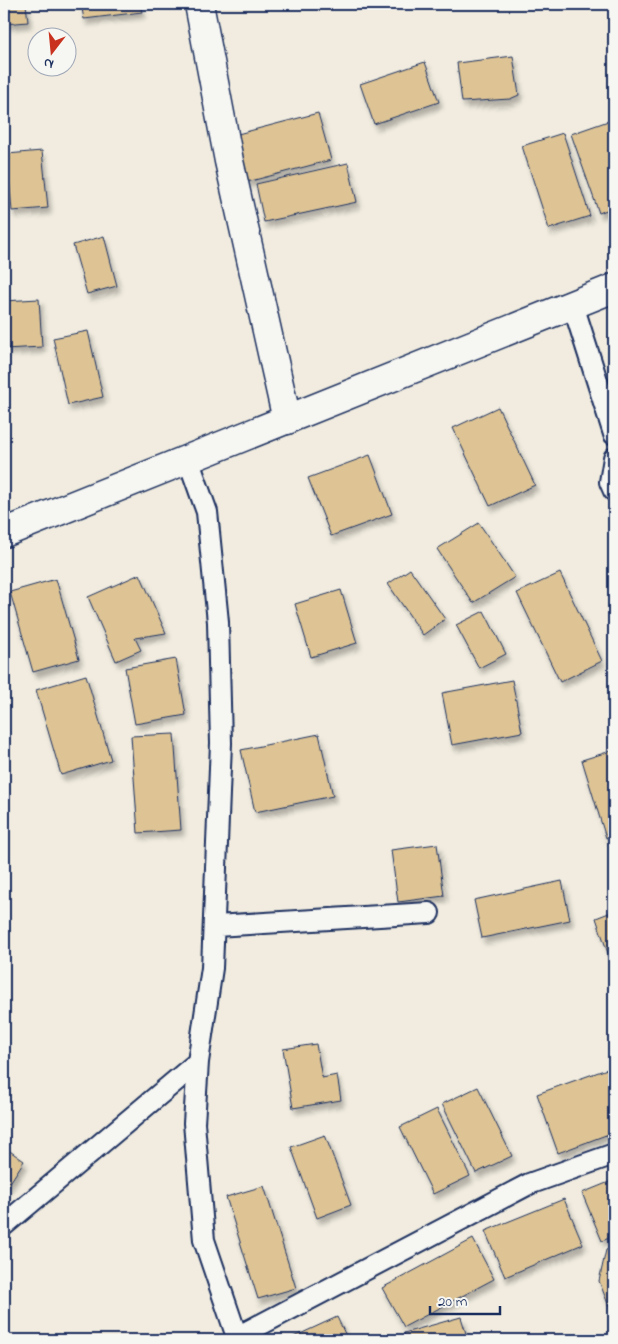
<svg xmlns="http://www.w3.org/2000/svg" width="618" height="1344" font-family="'Indie Flower',sans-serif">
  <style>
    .building { fill: #dec494; stroke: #1b2f5e; filter: url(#shadow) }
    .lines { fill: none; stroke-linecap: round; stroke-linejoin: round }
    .street-casing { stroke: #1b2f5e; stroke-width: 24 }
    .secondary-casing { stroke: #1b2f5e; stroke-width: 31 }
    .primary-casing { stroke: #1b2f5e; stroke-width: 31 }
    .street { stroke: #f6f6f2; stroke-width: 20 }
    .secondary { stroke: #f6f6f2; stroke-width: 28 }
    .primary { stroke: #f6f6f2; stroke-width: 28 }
  </style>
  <defs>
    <filter id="shadow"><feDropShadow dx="3" dy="5.5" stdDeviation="2.5" flood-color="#0004"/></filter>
  </defs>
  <rect width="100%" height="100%" fill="#f1ecdf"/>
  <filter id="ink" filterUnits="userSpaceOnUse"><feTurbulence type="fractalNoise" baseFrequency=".02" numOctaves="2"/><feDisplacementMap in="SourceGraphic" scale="10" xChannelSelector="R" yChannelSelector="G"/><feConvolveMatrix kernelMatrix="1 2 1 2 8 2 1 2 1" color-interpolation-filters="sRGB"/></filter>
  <g filter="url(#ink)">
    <path class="building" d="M 4,4 L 26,4 L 28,22 L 4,24 Z
      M 81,4 L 140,4 L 142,12 L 84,19 Z
      M 513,56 L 519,95 L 510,99 L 462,102 L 457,63 Z
      M 425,62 L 439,102 L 374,124 L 360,84 Z
      M 318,113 L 331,160 L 247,182 L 234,135 Z
      M 614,119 L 614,207 L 599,213 L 571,134 Z
      M 563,133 L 590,216 L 549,229 L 522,146 Z
      M 42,151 L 48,208 L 12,211 L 7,154 Z
      M 348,163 L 357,202 L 264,222 L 256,184 Z
      M 104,236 L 117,286 L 87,294 L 73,245 Z
      M 39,299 L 42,347 L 4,349 L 4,301 Z
      M 88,331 L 103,397 L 68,405 L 53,338 Z
      M 498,407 L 535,485 L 490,506 L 453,428 Z
      M 370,455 L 392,514 L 331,536 L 308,478 Z
      M 479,523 L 515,577 L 473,603 L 437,549 Z
      M 410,569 L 445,619 L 423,635 L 388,584 Z
      M 560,573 L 602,661 L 560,682 L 517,593 Z
      M 140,574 L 166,633 L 135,638 L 141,650 L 116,661 L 88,597 Z
      M 56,579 L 79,659 L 33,672 L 10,592 Z
      M 341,590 L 357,643 L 311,657 L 295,604 Z
      M 484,611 L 506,654 L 479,668 L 456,625 Z
      M 176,659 L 186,715 L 135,724 L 125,668 Z
      M 86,675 L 111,760 L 61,775 L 36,690 Z
      M 512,680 L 522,732 L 452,745 L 442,693 Z
      M 174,734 L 181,830 L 138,833 L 131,736 Z
      M 319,734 L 333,796 L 255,812 L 241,750 Z
      M 614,750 L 614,835 L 606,838 L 582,760 Z
      M 437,844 L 444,896 L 398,902 L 391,850 Z
      M 562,881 L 570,920 L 482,938 L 474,900 Z
      M 614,911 L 614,968 L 613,968 L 596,918 Z
      M 316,1044 L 322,1078 L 337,1075 L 341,1100 L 293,1108 L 283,1049 Z
      M 607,1069 L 614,1089 L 614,1132 L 558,1153 L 537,1094 Z
      M 478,1087 L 512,1156 L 476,1173 L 442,1104 Z
      M 437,1109 L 470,1176 L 433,1194 L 400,1127 Z
      M 325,1135 L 351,1205 L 317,1218 L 291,1147 Z
      M 4,1147 L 24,1161 L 4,1192 Z
      M 614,1180 L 614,1236 L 602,1241 L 582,1193 Z
      M 264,1186 L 296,1288 L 258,1299 L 226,1197 Z
      M 564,1199 L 583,1244 L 505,1277 L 485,1231 Z
      M 473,1239 L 494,1279 L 404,1327 L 382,1288 Z
      M 614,1247 L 614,1319 L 599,1281 L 606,1250 Z
      M 337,1317 L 348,1340 L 287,1340 Z
      M 461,1317 L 468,1340 L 406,1340 L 404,1333 Z"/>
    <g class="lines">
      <g class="street-casing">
        <path id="street" d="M 573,305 L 614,434
          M 614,458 L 610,482 L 614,491
          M 188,459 L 207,512 L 218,622 L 221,743 L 212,968 L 198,1062 L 194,1123 L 204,1240 L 238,1340
          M 215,926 L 429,913
          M 4,1225 L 198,1062
          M 237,1337 L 529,1184 L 614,1154"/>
      </g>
      <g class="secondary-casing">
        <path id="secondary" d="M 199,4 L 229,161 L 287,420"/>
      </g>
      <g class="primary-casing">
        <path id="primary" d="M 4,533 L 614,288"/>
      </g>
      <use href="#street" class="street"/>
      <use href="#secondary" class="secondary"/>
      <use href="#primary" class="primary"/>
    </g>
  </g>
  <rect width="618" height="1344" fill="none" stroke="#f6f6f2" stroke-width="20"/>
  <rect x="10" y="10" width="598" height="1324" fill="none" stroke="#1b2f5e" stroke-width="2" filter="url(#ink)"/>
  <g transform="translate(52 52) rotate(196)"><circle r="24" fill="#f6f6f2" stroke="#9ea6b7"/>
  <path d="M0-4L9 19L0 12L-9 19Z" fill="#c8321e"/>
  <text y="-8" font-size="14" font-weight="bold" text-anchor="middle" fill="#1b2f5e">N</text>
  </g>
  <path d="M430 1306v8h70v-8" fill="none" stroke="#1b2f5e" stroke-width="2.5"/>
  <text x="438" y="1306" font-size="15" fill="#1b2f5e" stroke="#f6f6f2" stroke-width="4" paint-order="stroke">20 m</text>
</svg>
